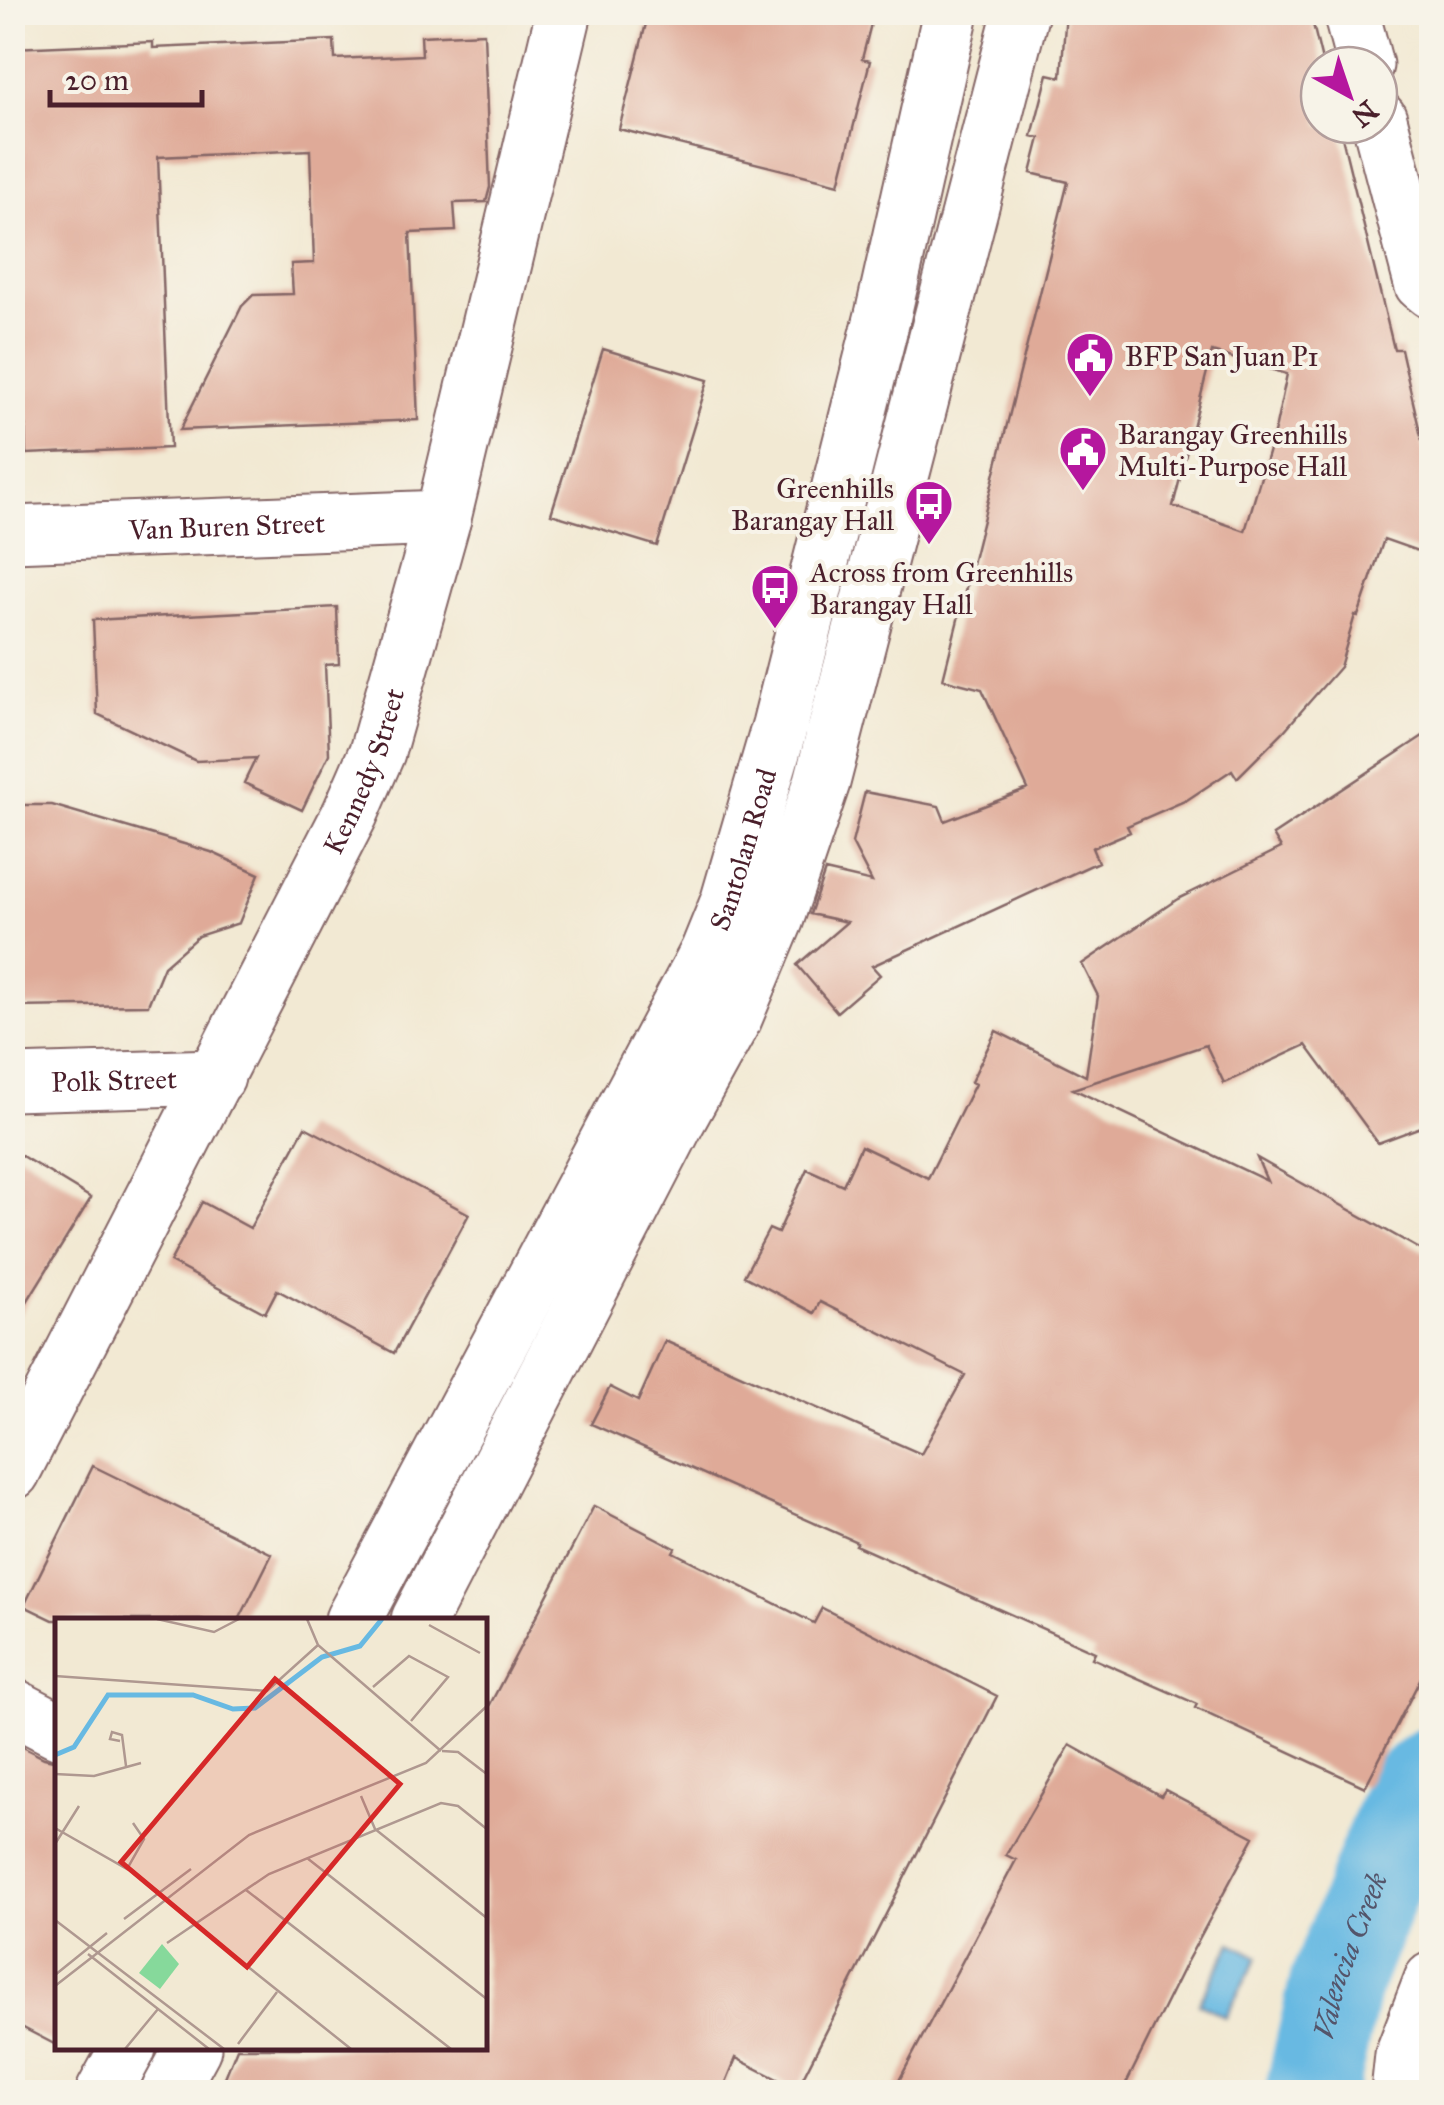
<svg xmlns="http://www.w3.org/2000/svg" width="1444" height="2105" font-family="'IM FELL Great Primer',serif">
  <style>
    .water { fill: #67b9e2; stroke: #586c86; stroke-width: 2.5 }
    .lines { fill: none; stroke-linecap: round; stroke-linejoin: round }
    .river { stroke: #67b9e2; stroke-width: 92 }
    .building { fill: #dfaa98; fill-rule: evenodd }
    .minor-casing { stroke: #856666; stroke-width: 59 }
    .major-casing { stroke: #856666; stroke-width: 59 }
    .minor { stroke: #fff; stroke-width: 55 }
    .major { stroke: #fff; stroke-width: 55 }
    .labels { text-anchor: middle; stroke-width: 8; stroke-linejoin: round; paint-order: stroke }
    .poi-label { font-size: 28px; fill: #4a1f2b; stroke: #f7f3e8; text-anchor: start }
    .street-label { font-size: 28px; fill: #4a1f2b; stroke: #f7f3e8 }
    .water-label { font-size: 30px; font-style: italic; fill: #54556b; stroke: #f7f3e8 }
    .inset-river { fill: none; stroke: #67b9e2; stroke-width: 5 }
    .inset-road { fill: none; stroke: #af9890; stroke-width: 2.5 }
    .view { fill: #d62828; fill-opacity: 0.15; stroke: #d62828; stroke-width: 5 }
    .inset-edge { fill: none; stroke: #4a1f2b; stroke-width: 5 }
  </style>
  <rect width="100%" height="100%" fill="#f7f3e8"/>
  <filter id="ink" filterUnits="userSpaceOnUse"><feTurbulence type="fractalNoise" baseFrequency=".01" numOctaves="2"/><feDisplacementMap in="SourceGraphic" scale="20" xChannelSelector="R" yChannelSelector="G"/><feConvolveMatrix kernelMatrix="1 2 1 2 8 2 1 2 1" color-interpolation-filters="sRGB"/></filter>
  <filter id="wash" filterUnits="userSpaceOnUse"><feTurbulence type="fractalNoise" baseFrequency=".0048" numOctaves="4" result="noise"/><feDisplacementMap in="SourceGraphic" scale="40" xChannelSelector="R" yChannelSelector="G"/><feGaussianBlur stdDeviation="2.25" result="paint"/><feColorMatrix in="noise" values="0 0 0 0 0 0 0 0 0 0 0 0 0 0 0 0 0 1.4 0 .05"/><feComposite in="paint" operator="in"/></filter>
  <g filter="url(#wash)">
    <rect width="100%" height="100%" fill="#f2e9d3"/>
    <path class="water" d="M 1232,1943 L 1258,1957 L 1225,2017 L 1199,2003 Z"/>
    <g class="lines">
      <path class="river" id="s1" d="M 1311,2092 L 1335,1985 L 1411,1791 L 1432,1773"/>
    </g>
    <g id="blocks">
      <path class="building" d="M 649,12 L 874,12 L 862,59 L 870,61 L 839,184 L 619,129 Z
        M 1066,12 L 1310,12 L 1323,65 L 1319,65 L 1319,125 L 1338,125 L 1341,133 L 1394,349 L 1401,349 L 1432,485 L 1432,556 L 1384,539 L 1358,616 L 1355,615 L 1340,667 L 1283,732 L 1237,778 L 1232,770 L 1187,800 L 1127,826 L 1130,832 L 1092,848 L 1098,862 L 872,966 L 880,975 L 837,1012 L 797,965 L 847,922 L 810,914 L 825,871 L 872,882 L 852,843 L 865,792 L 939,806 L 945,821 L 1028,789 L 982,689 L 943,679 L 1068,182 L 1031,173 L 1040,138 L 1032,136 L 1048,74 L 1061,77 ZM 1212,352 L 1287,374 L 1276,426 L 1245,531 L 1173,506 Z
        M 484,33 L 490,187 L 486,202 L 454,203 L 456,231 L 410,233 L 418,420 L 180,430 L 242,306 L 253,295 L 293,294 L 291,264 L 314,263 L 310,150 L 158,157 L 170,448 L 26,454 L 13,48 L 153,42 L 153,48 L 334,40 L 335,59 L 422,55 L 421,36 Z
        M 603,349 L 708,380 L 657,546 L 551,514 Z
        M 337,607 L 339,664 L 325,665 L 329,754 L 302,810 L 244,783 L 256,758 L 196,761 L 97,714 L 93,620 Z
        M 1432,730 L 1432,1123 L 1378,1143 L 1306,1045 L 1224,1083 L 1206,1045 L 1073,1089 L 1267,1181 L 1257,1158 L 1432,1256 L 1432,1656 L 1365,1787 L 1195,1708 L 1197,1704 L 1092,1658 L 1095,1652 L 855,1545 L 857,1542 L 591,1424 L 610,1387 L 638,1401 L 665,1341 L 921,1454 L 965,1375 L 820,1302 L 814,1313 L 744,1276 L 769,1229 L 778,1233 L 807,1169 L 843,1185 L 861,1146 L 928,1178 L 975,1084 L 971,1082 L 996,1031 L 1086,1076 L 1098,996 L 1082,964 L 1176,900 L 1281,848 L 1273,835 Z
        M 12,805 L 52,805 L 211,852 L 259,874 L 239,923 L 198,936 L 164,966 L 148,1005 L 12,1007 Z
        M 305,1127 L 469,1214 L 394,1353 L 277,1290 L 265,1313 L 170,1262 L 202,1202 L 250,1228 Z
        M 12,1150 L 91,1198 L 12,1326 Z
        M 93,1466 L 272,1554 L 239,1620 L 53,1620 L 24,1606 Z
        M 594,1506 L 675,1548 L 673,1552 L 814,1623 L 822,1608 L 997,1696 L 797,2089 L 736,2058 L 722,2092 L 219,2092 L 237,2048 L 485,2048 L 485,1714 Z
        M 12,1742 L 44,1758 L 58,1761 L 58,2046 L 12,2022 Z
        M 1070,1745 L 1161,1796 L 1165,1790 L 1254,1837 L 1186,1963 L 1122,2092 L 893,2092 L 1016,1860 L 1006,1855 Z"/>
    </g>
  </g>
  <g filter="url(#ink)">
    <use href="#blocks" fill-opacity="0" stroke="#856666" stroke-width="2.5"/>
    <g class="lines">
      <g class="minor-casing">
        <g id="minor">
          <path d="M 1356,12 L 1353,20 L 1365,65"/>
          <path d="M 1379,119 L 1422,283 L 1432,291"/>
          <path id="s2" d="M 12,534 L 443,518"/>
          <path id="s3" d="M 12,1083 L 217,1077"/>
          <path id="s4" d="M 12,1472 L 350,814 L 377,752 L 443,518 L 564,12"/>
          <path d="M 12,1706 L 58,1730"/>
          <path d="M 1399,2092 L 1403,2055 L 1432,1980"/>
        </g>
      </g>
      <g class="major-casing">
        <g id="major">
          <path id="s5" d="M 353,1620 L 708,952 L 728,903 L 780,725 L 883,315 L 951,12"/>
          <path d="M 419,1620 L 677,1121 L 734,1018 L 776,918 L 822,782 L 1021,12"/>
          <path d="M 104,2092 L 128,2048"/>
          <path d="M 169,2092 L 193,2048"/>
        </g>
      </g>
      <use href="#minor" class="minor"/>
      <use href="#major" class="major"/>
    </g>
  </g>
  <defs>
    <g id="civic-pin" transform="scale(2.5)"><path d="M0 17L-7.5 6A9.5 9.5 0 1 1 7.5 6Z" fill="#b5179e" stroke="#f7f3e8"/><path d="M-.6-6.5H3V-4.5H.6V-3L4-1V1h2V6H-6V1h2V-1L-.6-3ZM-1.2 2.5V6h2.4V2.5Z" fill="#fff"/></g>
    <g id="bus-pin" transform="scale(2.5)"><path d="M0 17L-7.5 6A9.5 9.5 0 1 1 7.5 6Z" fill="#b5179e" stroke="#f7f3e8"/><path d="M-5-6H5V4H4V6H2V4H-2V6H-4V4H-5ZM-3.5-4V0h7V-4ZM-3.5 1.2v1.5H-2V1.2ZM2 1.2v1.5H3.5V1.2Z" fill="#fff"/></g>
  </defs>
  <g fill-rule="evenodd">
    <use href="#civic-pin" x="1090" y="356"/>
    <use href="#civic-pin" x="1083" y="450"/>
    <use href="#bus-pin" x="929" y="504"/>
    <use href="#bus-pin" x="775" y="588"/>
  </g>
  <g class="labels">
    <g class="poi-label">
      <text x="1125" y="366">BFP San Juan P1</text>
      <text x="1118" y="444">Barangay Greenhills<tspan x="1118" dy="32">Multi-Purpose Hall</tspan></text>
      <text x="894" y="498" text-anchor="end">Greenhills<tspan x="894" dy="32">Barangay Hall</tspan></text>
      <text x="810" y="582">Across from Greenhills<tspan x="810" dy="32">Barangay Hall</tspan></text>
    </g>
    <g class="street-label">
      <text dy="10" stroke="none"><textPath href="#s2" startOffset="215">Van Buren Street</textPath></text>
      <text dy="10" stroke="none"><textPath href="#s4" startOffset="785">Kennedy Street</textPath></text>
      <text dy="10" stroke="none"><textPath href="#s5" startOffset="865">Santolan Road</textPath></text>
      <text dy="10" stroke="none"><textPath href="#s3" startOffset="102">Polk Street</textPath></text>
    </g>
    <g class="water-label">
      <text dy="10" stroke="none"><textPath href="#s1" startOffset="142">Valencia Creek</textPath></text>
    </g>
  </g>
  <g transform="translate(55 1618)">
    <rect width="432" height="432" fill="#f2e9d3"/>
    <path d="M 107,326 L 124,346 L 105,371 L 84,355 Z" fill="#86d99b"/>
    <path class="inset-river" d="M 0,137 L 19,129 L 53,77 L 138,77 L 178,91 L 200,90 L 267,39 L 305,28 L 327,1"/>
    <path class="inset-road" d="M 102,1 L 159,14 L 184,1M 252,1 L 263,27 L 386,133M 374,7 L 425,35M 0,58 L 212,73 L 263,27M 318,69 L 354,38 L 393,59 L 356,103M 65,123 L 55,121 L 57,114 L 67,117 L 71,148M 387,133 L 403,134 L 433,157M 0,156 L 39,158 L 86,145M 306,178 L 320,211 L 433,301M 0,210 L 72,251 L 89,221 L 78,205M 0,226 L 24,188M 252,240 L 433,382M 191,272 L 396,431M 69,301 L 136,251M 0,302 L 169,431M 142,308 L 296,431M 112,325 L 214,256 L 386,185 L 403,188 L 433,212M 33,336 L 154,431M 0,357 L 52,315M 0,368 L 194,217 L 371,145 L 433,87M 183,426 L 222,374M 70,431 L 103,391"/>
    <path class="view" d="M 220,61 L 345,166 L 192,349 L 66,244 Z"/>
    <rect width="432" height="432" class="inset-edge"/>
  </g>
  <rect width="1444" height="2105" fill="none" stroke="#f7f3e8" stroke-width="50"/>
  <g transform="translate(1349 95) rotate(140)"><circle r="48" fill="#f7f3e8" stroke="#b29e9c" stroke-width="2.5"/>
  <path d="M0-8L18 38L0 25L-18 38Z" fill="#b5179e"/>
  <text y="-15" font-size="28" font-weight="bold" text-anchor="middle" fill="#4a1f2b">N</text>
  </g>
  <path d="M50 90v15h152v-15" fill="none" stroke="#4a1f2b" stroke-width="5"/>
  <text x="65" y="90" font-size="30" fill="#4a1f2b" stroke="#f7f3e8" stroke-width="8" paint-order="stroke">20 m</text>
</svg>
